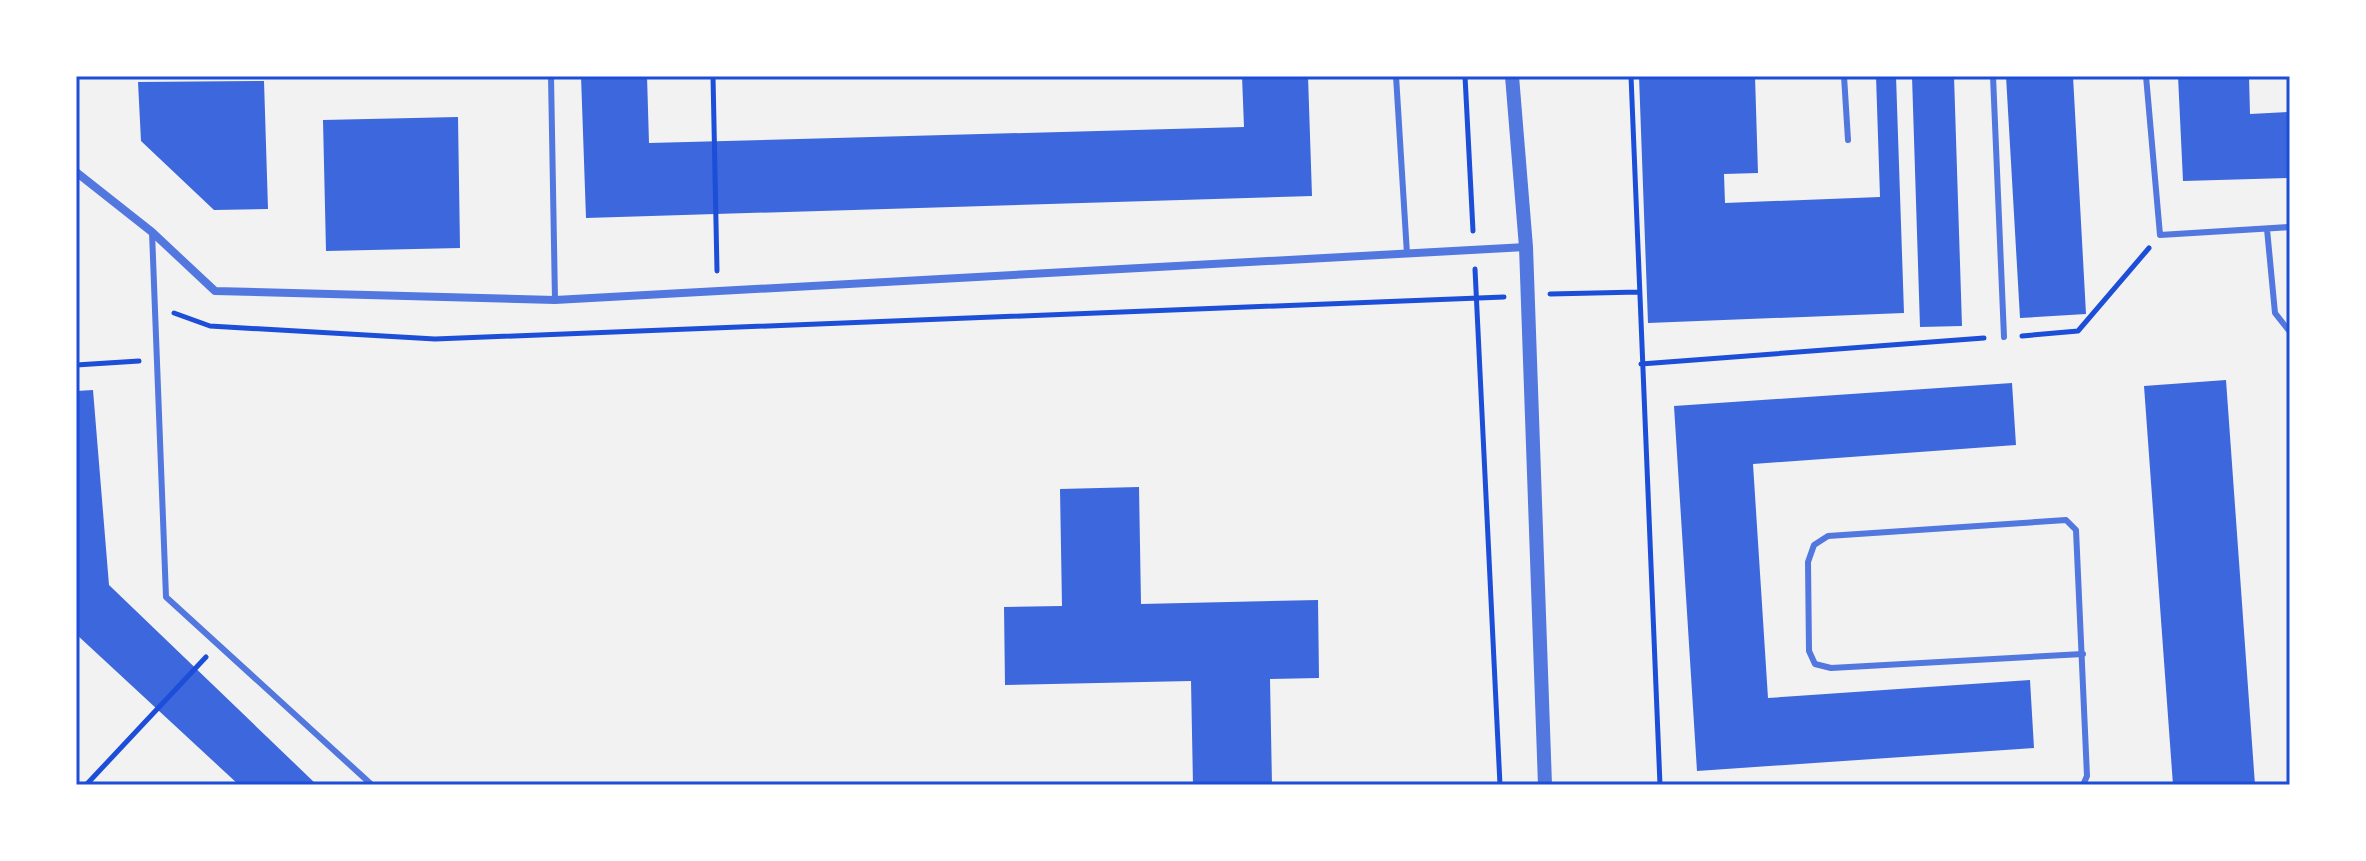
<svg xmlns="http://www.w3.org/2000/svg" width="2366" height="861" font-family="Montserrat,sans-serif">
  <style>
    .building { fill: #3d67dc }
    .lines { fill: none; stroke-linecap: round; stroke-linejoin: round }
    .path { stroke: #1d4ed8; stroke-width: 5 }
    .service { stroke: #5277de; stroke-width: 6 }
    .minor { stroke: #5277de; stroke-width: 8 }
    .tertiary { stroke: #5277de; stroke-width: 14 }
    .neatline { fill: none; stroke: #1d4ed8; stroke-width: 3 }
  </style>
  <rect width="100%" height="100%" fill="#f2f2f2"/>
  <path class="building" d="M 581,76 L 647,76 L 649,143 L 1244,127 L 1242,76 L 1308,76 L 1312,196 L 586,218 Z
    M 1639,76 L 1755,76 L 1758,173 L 1724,174 L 1725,203 L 1880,197 L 1876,76 L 1896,76 L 1904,313 L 1648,323 Z
    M 1912,76 L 1954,76 L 1962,326 L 1920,327 Z
    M 2006,76 L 2073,76 L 2086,314 L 2020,318 Z
    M 2178,76 L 2249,76 L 2250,114 L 2290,112 L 2290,178 L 2183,181 Z
    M 264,81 L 268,209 L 214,210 L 141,141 L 138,82 Z
    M 458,117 L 460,248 L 326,251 L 323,120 Z
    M 2226,380 L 2255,785 L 2173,785 L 2144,386 Z
    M 2012,383 L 2016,445 L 1753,464 L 1768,698 L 2030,680 L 2034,748 L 1697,771 L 1674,406 Z
    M 93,390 L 109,585 L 317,785 L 239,785 L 76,634 L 76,391 Z
    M 1139,487 L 1141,604 L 1318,600 L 1319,678 L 1270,679 L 1272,785 L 1193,785 L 1191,681 L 1005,685 L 1004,607 L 1062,606 L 1060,489 Z"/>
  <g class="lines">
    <path class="path" d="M 713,76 L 717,271
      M 1465,76 L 1473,231
      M 1631,76 L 1660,785
      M 1475,269 L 1500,785
      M 1550,294 L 1639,292
      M 174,313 L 210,326 L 435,339 L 1504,297
      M 2022,336 L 2078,331 L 2149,248
      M 1641,364 L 1984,338
      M 76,365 L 139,361
      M 86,785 L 206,657"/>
    <path class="service" d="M 551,76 L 555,300
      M 1396,76 L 1407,254
      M 1844,76 L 1848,140
      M 1993,76 L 2004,337
      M 2146,76 L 2160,235 L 2290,227
      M 2267,229 L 2275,313 L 2290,332
      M 152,232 L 166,597 L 372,785
      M 2083,785 L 2087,776 L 2076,530 L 2066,520 L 1828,536 L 1814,545 L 1808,562 L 1809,651 L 1815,664 L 1831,668 L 2083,654"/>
    <path class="minor" d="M 76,172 L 152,232 L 215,291 L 555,300 L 1526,247"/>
    <path class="tertiary" d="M 1512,76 L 1526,247 L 1545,785"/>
  </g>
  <rect width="2366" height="861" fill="none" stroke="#ffffff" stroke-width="156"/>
  <rect x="78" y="78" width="2210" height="705" class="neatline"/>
</svg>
